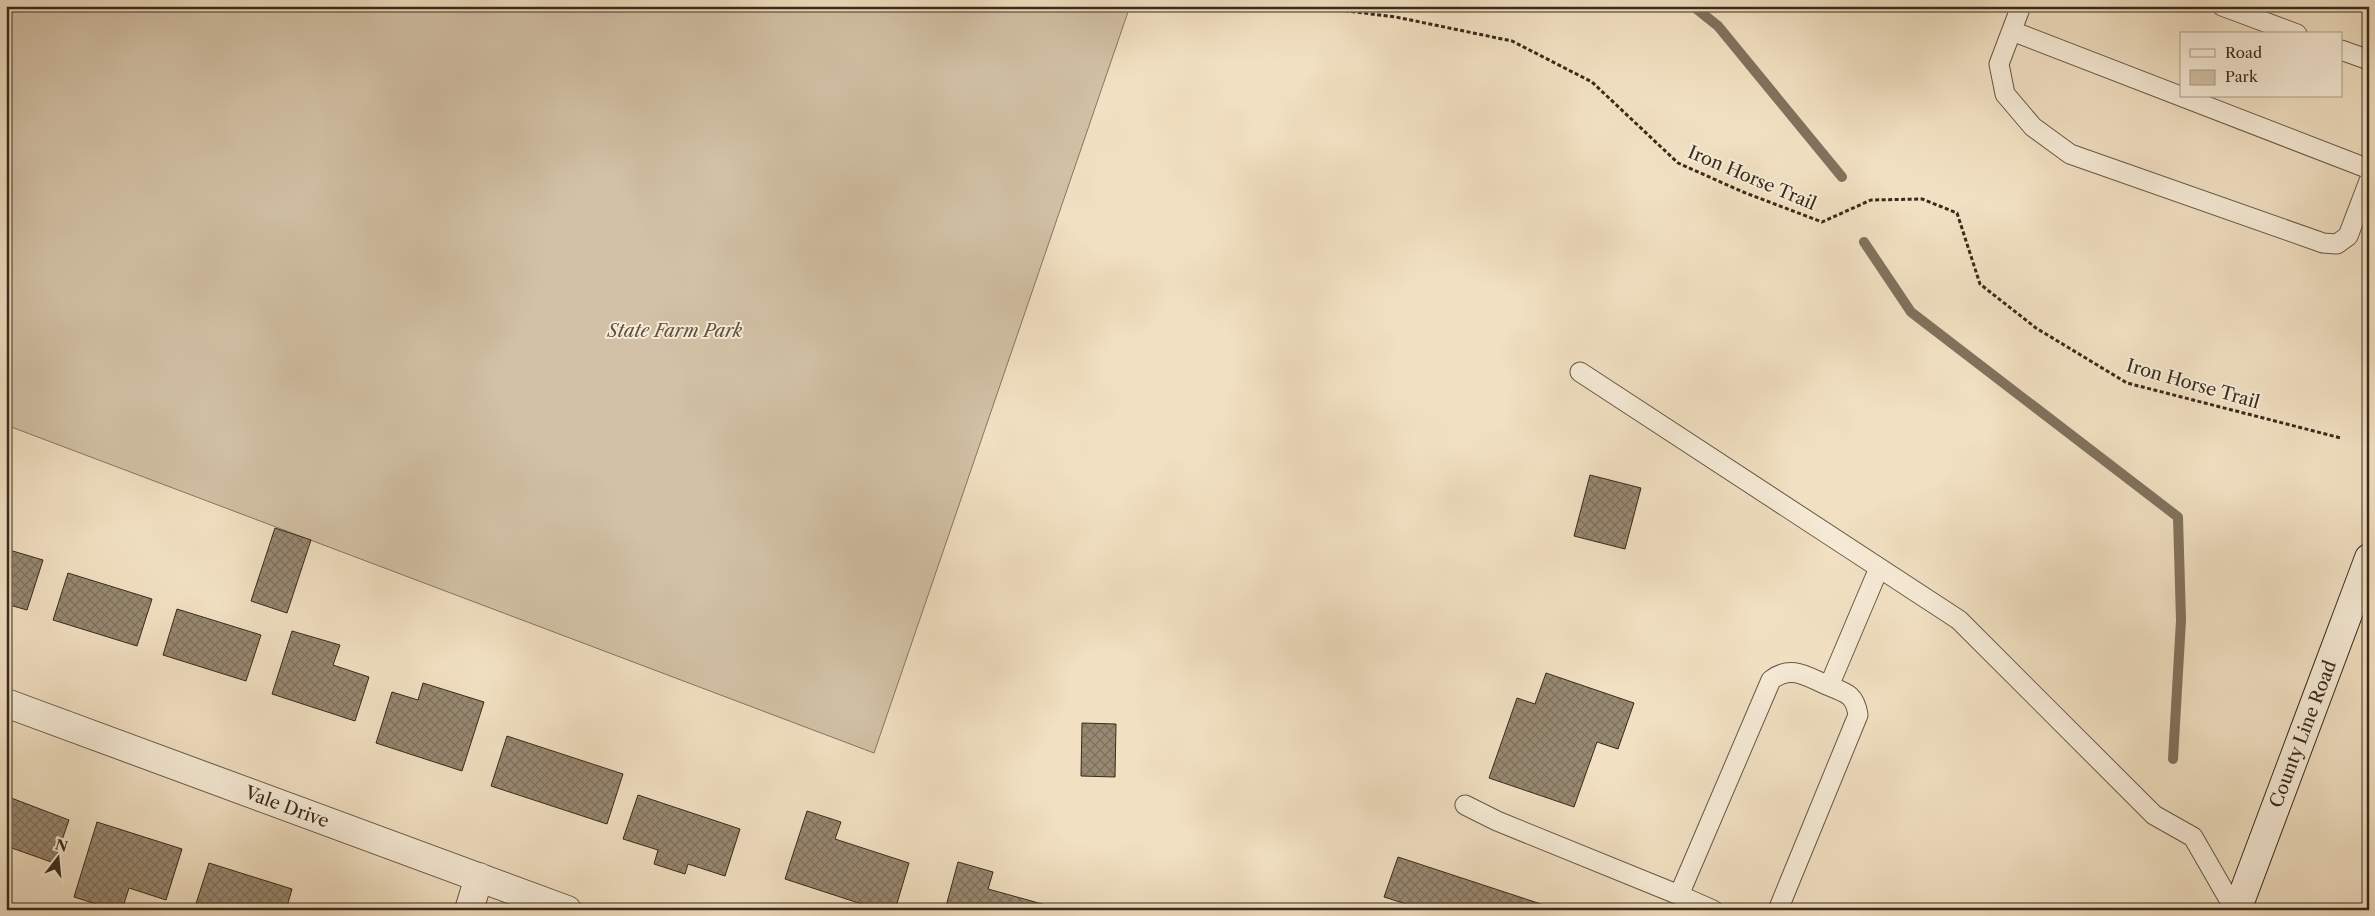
<svg xmlns="http://www.w3.org/2000/svg" width="2375" height="916" font-family="'Libre Caslon Text',serif">
  <style>
    .green { fill: #d2c1a6; stroke: #857660 }
    .lines { fill: none; stroke-linecap: round; stroke-linejoin: round }
    .stream { stroke: #81725d; stroke-width: 10 }
    .building { fill: url(#building-cross-hatch); stroke: #382b1b }
    .service-casing { stroke: #665845; stroke-width: 21 }
    .minor-casing { stroke: #665845; stroke-width: 30 }
    .secondary-casing { stroke: #382b1b; stroke-width: 30 }
    .path { stroke: #382b1b; stroke-width: 3; stroke-dasharray: 4 2.5; stroke-linecap: butt }
    .service { stroke: #f6ebd7; stroke-width: 19 }
    .minor { stroke: #f6ebd7; stroke-width: 28 }
    .secondary { stroke: #f6ebd7; stroke-width: 28 }
    .labels { text-anchor: middle; stroke-width: 4; stroke-linejoin: round; paint-order: stroke }
    .street-label { font-size: 18px; fill: #382b1b; stroke: #f6ebd7 }
    .park-label { font-size: 18px; font-style: italic; fill: #5e503e; stroke: #f6ebd7 }
  </style>
  <defs>
    <pattern id="building-cross-hatch" width="8" height="8" patternUnits="userSpaceOnUse" patternTransform="scale(1.25)"><rect width="8" height="8" fill="#988972"/><path d="M0 0l8 8M0 8l8-8" fill="none" stroke="#7d705d"/></pattern>
  </defs>
  <rect width="100%" height="100%" fill="#f1e0c2"/>
  <filter id="stains"><feTurbulence type="fractalNoise" baseFrequency=".004" numOctaves="4"/><feColorMatrix values="0 0 0 0 .2 0 0 0 0 .09 0 0 0 0 .02 0 0 0 .5 -.17"/></filter>
  <radialGradient id="worn" r=".72"><stop offset=".6" stop-color="#630" stop-opacity="0"/><stop offset="1" stop-color="#630" stop-opacity=".3"/></radialGradient>
  <path class="green" d="M 6,6 L 1130,6 L 874,753 L 6,425 Z"/>
  <g class="lines">
    <path class="stream" d="M 1693,6 L 1718,26 L 1842,177
      M 1864,242 L 1911,312 L 2178,517 L 2181,620 L 2173,759"/>
  </g>
  <path class="building" d="M 1590,475 L 1641,488 L 1625,549 L 1574,536 Z
    M 275,528 L 311,540 L 287,613 L 251,601 Z
    M 6,549 L 43,560 L 27,610 L 6,604 Z
    M 68,573 L 152,599 L 137,646 L 53,620 Z
    M 177,609 L 261,635 L 246,681 L 163,655 Z
    M 292,631 L 340,645 L 333,665 L 369,677 L 355,721 L 272,694 Z
    M 1546,673 L 1634,703 L 1618,749 L 1597,742 L 1574,807 L 1489,778 L 1517,698 L 1535,704 Z
    M 423,683 L 484,702 L 462,771 L 376,743 L 392,692 L 418,700 Z
    M 1082,723 L 1116,724 L 1115,777 L 1081,776 Z
    M 507,736 L 623,774 L 607,824 L 491,786 Z
    M 638,795 L 740,829 L 725,876 L 688,864 L 685,874 L 654,864 L 658,850 L 623,839 Z
    M 6,796 L 69,820 L 54,863 L 6,846 Z
    M 807,811 L 841,822 L 835,839 L 909,863 L 895,910 L 880,910 L 785,879 Z
    M 97,822 L 182,849 L 166,900 L 129,888 L 122,910 L 115,910 L 74,897 Z
    M 1398,857 L 1550,907 L 1549,910 L 1425,910 L 1384,897 Z
    M 958,862 L 993,872 L 988,889 L 1064,910 L 945,910 Z
    M 209,863 L 292,889 L 286,910 L 194,910 Z"/>
  <g class="lines">
    <g class="service-casing">
      <path id="service" d="M 2021,6 L 1999,64 L 2005,94 L 2033,127 L 2070,154 L 2323,243 L 2337,244 L 2348,236 L 2369,181
        M 2222,6 L 2297,34
        M 2012,31 L 2369,169
        M 2341,50 L 2369,60
        M 1580,372 L 1959,620 L 2154,815 L 2193,837 L 2235,910
        M 1465,805 L 1497,821 L 1679,895 L 1771,680 C 1792,664 1807,677 1829,686 L 1879,568
        M 1679,895 L 1713,910
        M 1778,910 L 1858,715 C 1855,695 1847,693 1829,686"/>
    </g>
    <g class="minor-casing">
      <path id="minor" d="M 6,703 L 567,910
        M 469,910 L 479,877"/>
    </g>
    <g class="secondary-casing">
      <path id="secondary" d="M 2237,910 L 2369,558"/>
    </g>
    <path class="path" d="M 1340,6 L 1347,11 L 1396,17 L 1512,41 L 1592,82 L 1678,163 L 1743,192 L 1822,222 L 1871,200 L 1922,199 L 1957,213 L 1980,284 L 2036,328 L 2127,383 L 2341,438"/>
    <use href="#service" class="service"/>
    <use href="#minor" class="minor"/>
    <use href="#secondary" class="secondary"/>
  </g>
  <g class="labels">
    <g class="street-label">
      <text transform="translate(1752 178) rotate(23)" y="6">Iron Horse Trail</text>
      <text transform="translate(2193 384) rotate(16)" y="6">Iron Horse Trail</text>
      <text transform="translate(2303 734) rotate(-69)" y="6">County Line Road</text>
      <text transform="translate(287 807) rotate(20)" y="6">Vale Drive</text>
    </g>
    <g class="park-label">
      <text x="675" y="337">State Farm Park</text>
    </g>
  </g>
  <rect width="2375" height="916" fill="none" stroke="#f1e0c2" stroke-width="25"/>
  <rect x="8" y="8" width="2360" height="901" fill="none" stroke="#382b1b" stroke-width="2.5"/>
  <rect x="12" y="12" width="2350" height="891" fill="none" stroke="#382b1b"/>
  <rect x="2180" y="32" width="162" height="65" fill="#f6ebd7" stroke="#aa9e8c"/>
  <rect x="2190" y="49" width="25" height="8" fill="#f6ebd7" stroke="#aa9e8c"/>
  <text x="2225" y="58" font-size="15" fill="#382b1b">Road</text>
  <rect x="2190" y="70" width="25" height="15" fill="#d2c1a6" stroke="#aa9e8c"/>
  <text x="2225" y="82" font-size="15" fill="#382b1b">Park</text>
  <g transform="translate(58 858) rotate(16)" stroke="#f6ebd7" stroke-width="4" paint-order="stroke">
  <path d="M0-4L9 19L0 12L-9 19Z" fill="#382b1b"/>
  <text y="-8" font-size="14" font-weight="bold" text-anchor="middle" fill="#382b1b">N</text>
  </g>
  <rect width="100%" height="100%" filter="url(#stains)"/>
  <rect width="100%" height="100%" fill="url(#worn)"/>
</svg>
